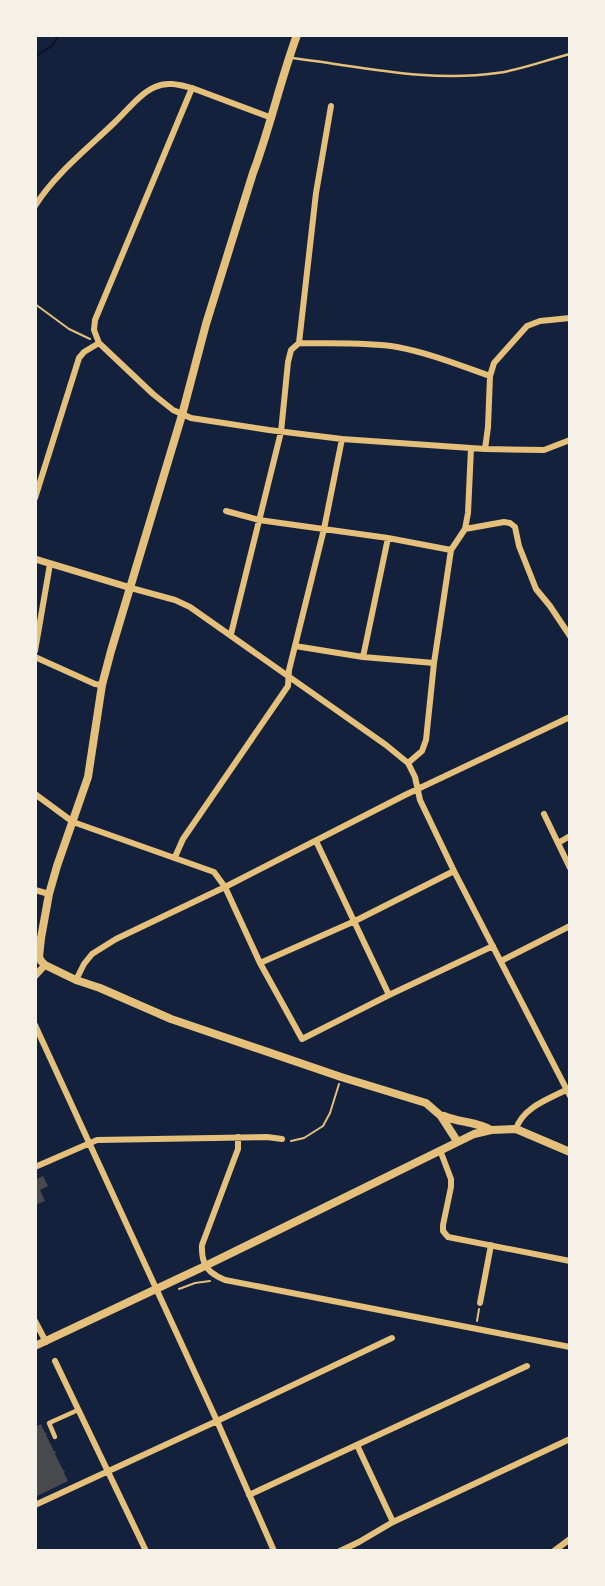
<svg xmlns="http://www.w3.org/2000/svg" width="605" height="1586" font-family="Mulish,sans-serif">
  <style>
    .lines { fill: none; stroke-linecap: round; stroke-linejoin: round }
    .stream { stroke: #0b132b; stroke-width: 2.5 }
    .building { fill: #48494c }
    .path { stroke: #e5c07b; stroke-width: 2 }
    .service { stroke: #e5c07b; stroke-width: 2.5 }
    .pedestrian { stroke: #e5c07b; stroke-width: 4.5 }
    .minor { stroke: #e5c07b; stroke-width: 6 }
    .tertiary { stroke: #e5c07b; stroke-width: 7 }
    .secondary { stroke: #e5c07b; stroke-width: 8 }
  </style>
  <rect width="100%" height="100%" fill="#14213d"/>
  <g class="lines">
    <path class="stream" d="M 35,58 L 37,55 L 52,46 L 59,35"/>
  </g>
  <path class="building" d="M 43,1176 L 48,1186 L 40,1190 L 45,1201 L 35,1205 L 35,1180 Z
    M 41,1424 L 45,1433 L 47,1433 L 46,1435 L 54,1451 L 56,1452 L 55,1454 L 63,1470 L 65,1471 L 64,1473 L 68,1481 L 35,1497 L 35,1427 Z"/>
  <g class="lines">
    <path class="path" d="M 35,304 L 69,329 L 90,339
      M 291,1141 L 304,1138 L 323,1126 L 330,1113 L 339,1084
      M 179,1289 L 195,1283 L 210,1281
      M 477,1321 L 479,1309"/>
    <path class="service" d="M 292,58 C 359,66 429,83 497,73 C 521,70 546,60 570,54"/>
    <path class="pedestrian" d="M 55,1437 L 49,1423 L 78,1410"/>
    <path class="minor" d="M 192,88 L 95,320 L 94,330 L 99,343 L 153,394 L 173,410 L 191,418 L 269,430 L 342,439 L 485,449 L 544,450 L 570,440
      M 35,206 C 55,174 87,149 114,123 C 127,111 139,94 155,87 C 167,81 180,85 192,88 L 272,118
      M 299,343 C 331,344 365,342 397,347 C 429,353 459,365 490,376
      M 485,449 L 488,427 L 490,376 L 494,363 L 527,326 L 540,321 L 570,318
      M 35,498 L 79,358 L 84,352 L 99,343
      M 226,511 L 259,520 L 388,538 L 451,550
      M 465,529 L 504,522 L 510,523 L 515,527 L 519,546 L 536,589 L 550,606 L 570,636
      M 131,588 L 175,600 L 190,607 L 386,745 L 408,763 L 415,777 L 420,800 L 454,871 L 570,1096
      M 231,634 L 281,432 L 288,362 L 291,350 L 299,343 L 316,193 L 331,106
      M 295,646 L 363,657 L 434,663
      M 35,651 L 50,564
      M 35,657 L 95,684 L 102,685
      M 363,657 L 388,538
      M 408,763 L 422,751 L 426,740 L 434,663 L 451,550 L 465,529 L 468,513 L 471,448
      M 35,794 L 73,822 L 214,872 L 225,887 L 260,963 L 302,1039 L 389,995 L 493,946
      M 544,814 L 570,868
      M 316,841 L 389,995
      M 558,843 L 570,836
      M 175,857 L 183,839 L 288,686 L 289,670 L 324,529 L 342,439
      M 35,890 L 49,894
      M 501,961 L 570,926
      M 260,963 L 355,921 L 454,871
      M 76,980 L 84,964 L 92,954 L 116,939 L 225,887 L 405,795 L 570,717
      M 35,1025 L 217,1421 L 274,1551
      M 516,1129 C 523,1107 549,1099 568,1089
      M 238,1137 L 238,1149 L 202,1245 C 201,1265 208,1273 225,1280 L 570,1347
      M 440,1150 L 451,1179 L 451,1187 L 443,1225 L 443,1231 L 448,1237 L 570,1261
      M 35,1167 L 97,1140 L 267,1137 L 282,1139
      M 480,1303 L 491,1245
      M 35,1321 L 46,1342
      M 55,1361 L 146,1551
      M 357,1445 L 393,1522
      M 249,1495 L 527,1366
      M 35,1505 L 217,1421 L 392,1338
      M 340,1551 L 359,1542 L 393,1522 L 570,1439
      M 554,1551 L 570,1539"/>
    <path class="tertiary" d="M 35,559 L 131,588
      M 35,976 L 45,965"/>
    <path class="secondary" d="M 297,35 C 280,81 270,128 253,173 L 206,324 L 182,415 L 111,651 L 102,685 L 88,777 L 57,866 L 49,894 L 41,938 L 39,957 L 41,961 L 45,965 L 76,980 L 100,988 L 171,1019 L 341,1077 L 426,1103 L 441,1116 L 457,1141
      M 444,1116 C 460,1123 475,1121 491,1130
      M 35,1346 L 205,1266 L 474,1134 L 491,1130 L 516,1129 L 570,1152"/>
  </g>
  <rect width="605" height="1586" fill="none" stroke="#f6f1e7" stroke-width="74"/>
</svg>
